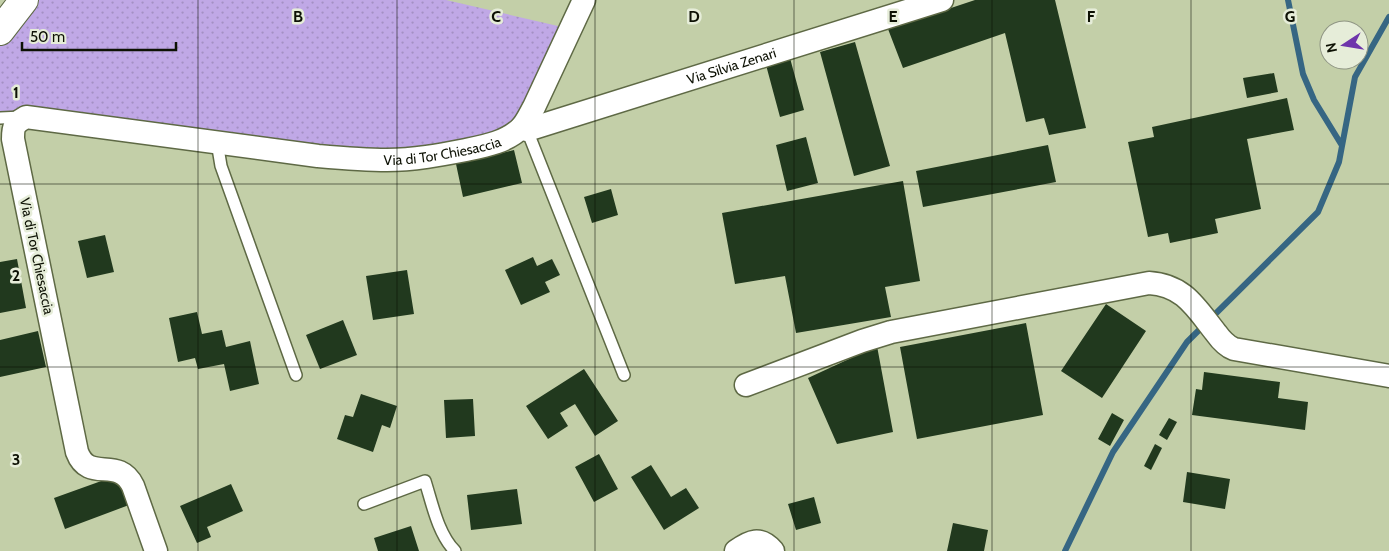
<svg xmlns="http://www.w3.org/2000/svg" width="1389" height="551" font-family="Cabin,sans-serif">
  <style>
    .green { fill: url(#green-dots) }
    .lines { fill: none; stroke-linecap: round; stroke-linejoin: round }
    .stream { stroke: #366683; stroke-width: 6 }
    .building { fill: #21391e }
    .service-casing { stroke: #5e6945; stroke-width: 14 }
    .minor-casing { stroke: #5e6945; stroke-width: 25 }
    .motorway-casing { stroke: #5e6945; stroke-width: 30 }
    .service { stroke: #fff; stroke-width: 11 }
    .minor { stroke: #fff; stroke-width: 22 }
    .motorway { stroke: #fff; stroke-width: 28 }
    .grid { fill: none; stroke: #0d1104; stroke-width: 1; stroke-opacity: 0.55 }
    .labels { text-anchor: middle; stroke-width: 5; stroke-linejoin: round; paint-order: stroke }
    .street-label { font-size: 14px; fill: #0d1104; stroke: #e6edd9 }
    .grid-label { font-size: 16px; text-anchor: middle; font-weight: bold; fill: #0d1104; stroke: #e6edd9; stroke-width: 5; stroke-linejoin: round; paint-order: stroke }
  </style>
  <defs>
    <pattern id="green-dots" width="8" height="8" patternUnits="userSpaceOnUse" patternTransform="scale(1.25)"><rect width="8" height="8" fill="#c0a8e6"/><path d="M2 2h.1M6 6h.1" fill="none" stroke="#a490c4" stroke-width="1.8" stroke-linecap="round"/></pattern>
  </defs>
  <rect width="100%" height="100%" fill="#c3cfa8"/>
  <path class="green" d="M 24,0 L 446,0 L 571,29 L 527,120 L 443,162 L 0,118 L 0,31 Z"/>
  <g class="lines">
    <path class="stream" d="M 1288,0 L 1303,74 L 1314,100 L 1341,144
      M 1065,551 L 1113,452 L 1187,342 L 1318,212 L 1339,162 L 1355,77 L 1389,17"/>
  </g>
  <path class="building" d="M 975,0 L 1055,0 L 1086,128 L 1049,135 L 1044,118 L 1026,122 L 1005,33 L 903,68 L 888,29 Z
    M 855,42 L 890,166 L 854,176 L 820,52 Z
    M 790,58 L 804,110 L 780,117 L 766,65 Z
    M 1274,73 L 1278,92 L 1247,98 L 1243,78 Z
    M 1287,98 L 1294,130 L 1247,139 L 1261,209 L 1215,219 L 1218,233 L 1170,243 L 1168,233 L 1148,237 L 1128,142 L 1154,137 L 1152,127 Z
    M 806,137 L 818,183 L 787,191 L 776,145 Z
    M 1048,145 L 1056,182 L 923,207 L 916,171 Z
    M 514,150 L 522,183 L 463,197 L 456,164 Z
    M 903,181 L 920,281 L 885,287 L 891,317 L 796,333 L 785,276 L 735,284 L 722,213 Z
    M 611,189 L 618,215 L 592,223 L 584,197 Z
    M 105,235 L 114,272 L 87,278 L 78,241 Z
    M 533,257 L 537,266 L 552,259 L 560,275 L 545,282 L 550,292 L 521,305 L 505,270 Z
    M 17,259 L 26,308 L 0,313 L 0,262 Z
    M 407,270 L 414,314 L 373,320 L 366,276 Z
    M 1106,304 L 1146,331 L 1102,398 L 1061,371 Z
    M 197,312 L 202,334 L 222,330 L 226,347 L 250,341 L 259,384 L 230,391 L 224,364 L 198,369 L 195,358 L 178,362 L 169,318 Z
    M 343,320 L 357,355 L 320,369 L 306,335 Z
    M 1026,323 L 1043,415 L 917,439 L 900,347 Z
    M 38,331 L 46,367 L 0,377 L 0,340 Z
    M 877,346 L 893,432 L 837,444 L 808,378 Z
    M 584,369 L 618,421 L 595,436 L 575,404 L 560,413 L 568,426 L 548,439 L 526,406 Z
    M 1204,372 L 1280,382 L 1278,398 L 1308,402 L 1305,430 L 1192,415 L 1196,389 L 1202,390 Z
    M 361,394 L 397,406 L 390,428 L 382,425 L 373,452 L 337,439 L 345,415 L 353,417 Z
    M 473,399 L 475,436 L 446,438 L 444,400 Z
    M 1112,413 L 1124,420 L 1110,446 L 1098,439 Z
    M 1169,418 L 1177,422 L 1167,440 L 1159,435 Z
    M 1155,444 L 1162,448 L 1151,470 L 1144,466 Z
    M 599,454 L 618,489 L 594,502 L 575,467 Z
    M 651,465 L 671,497 L 686,488 L 699,508 L 664,530 L 631,477 Z
    M 1187,472 L 1230,479 L 1225,509 L 1183,502 Z
    M 118,475 L 129,505 L 65,529 L 54,498 Z
    M 231,484 L 243,511 L 207,527 L 211,537 L 197,543 L 180,506 Z
    M 517,489 L 522,524 L 471,530 L 467,495 Z
    M 814,497 L 821,523 L 796,530 L 788,504 Z
    M 953,523 L 988,530 L 984,551 L 947,551 Z
    M 411,526 L 419,551 L 378,551 L 374,538 Z"/>
  <g class="lines">
    <g class="service-casing">
      <path id="service" d="M 0,118 L 22,117
        M 527,130 L 624,375
        M 217,142 L 221,166 L 296,375
        M 364,504 L 425,481 C 432,503 438,534 455,551"/>
    </g>
    <g class="minor-casing">
      <g id="minor">
        <path id="s1" d="M 522,127 L 527,130 L 942,0"/>
        <path d="M 746,385 L 862,341 L 891,332 L 1149,283 C 1184,285 1196,308 1216,333 C 1221,340 1226,346 1234,349 L 1389,376"/>
        <path id="s2" d="M 156,551 L 133,486 C 118,455 89,484 77,452 L 13,139 C 13,126 14,124 26,117 L 318,156 C 341,158 364,160 387,160 C 414,160 440,155 466,150 C 486,146 507,142 522,127 C 527,121 530,114 534,107 L 584,0"/>
        <path d="M 736,551 C 750,541 760,536 773,551"/>
      </g>
    </g>
    <g class="motorway-casing">
      <path id="motorway" d="M 0,31 L 24,0"/>
    </g>
    <use href="#service" class="service"/>
    <use href="#minor" class="minor"/>
    <use href="#motorway" class="motorway"/>
  </g>
  <path class="grid" d="M 198,0 L 198,551M 397,0 L 397,551M 595,0 L 595,551M 794,0 L 794,551M 992,0 L 992,551M 1191,0 L 1191,551M 0,184 L 1389,184M 0,367 L 1389,367"/>
  <g class="labels">
    <g class="street-label">
      <text dy="5" stroke="none"><textPath href="#s1" startOffset="220">Via Silvia Zenari</textPath></text>
      <text dy="5" stroke="none"><textPath href="#s2" startOffset="906">Via di Tor Chiesaccia</textPath></text>
      <text transform="translate(37 256) rotate(78)" y="5">Via di Tor Chiesaccia</text>
    </g>
  </g>
  <g class="grid-label">
    <text x="298" y="22">B</text>
    <text x="496" y="22">C</text>
    <text x="694" y="22">D</text>
    <text x="893" y="22">E</text>
    <text x="1091" y="22">F</text>
    <text x="1290" y="22">G</text>
    <text x="16" y="98">1</text>
    <text x="16" y="281">2</text>
    <text x="16" y="465">3</text>
  </g>
  <g transform="translate(1344 45) rotate(258)"><circle r="24" fill="#e6edd9" stroke="#8f9584"/>
  <path d="M0-4L9 19L0 12L-9 19Z" fill="#6e35ab"/>
  <text y="-8" font-size="14" font-weight="bold" text-anchor="middle" fill="#0d1104">N</text>
  </g>
  <path d="M22 42v8h154v-8" fill="none" stroke="#0d1104" stroke-width="2.5"/>
  <text x="30" y="42" font-size="15" fill="#0d1104" stroke="#e6edd9" stroke-width="4" paint-order="stroke">50 m</text>
</svg>
